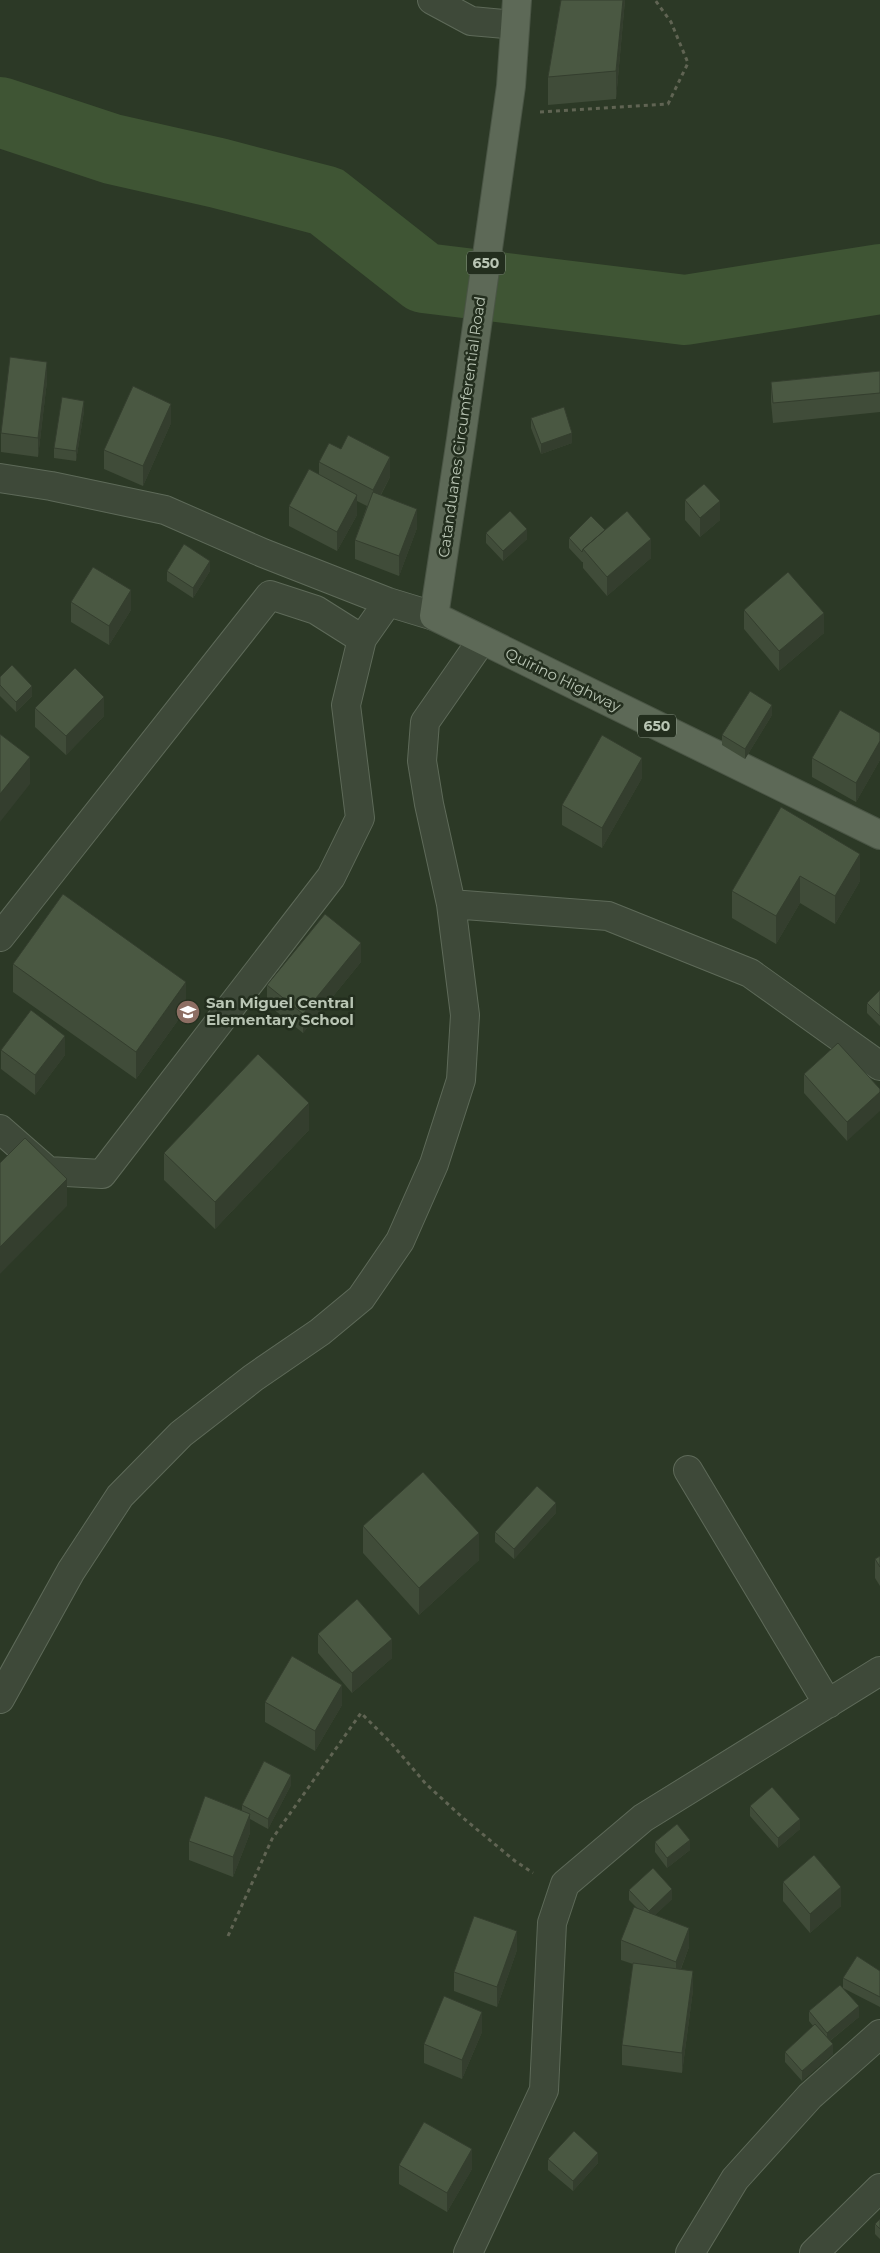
<svg xmlns="http://www.w3.org/2000/svg" width="880" height="2253" font-family="Montserrat,sans-serif">
  <style>
    .lines { fill: none; stroke-linecap: round; stroke-linejoin: round }
    .river { stroke: #3f5534; stroke-width: 70 }
    .minor-casing { stroke: #5e6a59; stroke-width: 30 }
    .major-casing { stroke: #4a5545; stroke-width: 30 }
    .path { stroke: #606453; stroke-width: 3; stroke-dasharray: 4 4; stroke-linecap: butt }
    .minor { stroke: #3e4939; stroke-width: 28 }
    .major { stroke: #5d6957; stroke-width: 28 }
    .wall { fill: #404c39 }
    .shaded-wall { fill: #343e2e }
    .building { fill: #4a5842; stroke: #343e2e }
    .labels { text-anchor: middle; stroke-width: 5; stroke-linejoin: round; paint-order: stroke }
    .shield { fill: #232e1e; stroke: #8c9887; stroke-width: 1 }
    .shield-label { font-size: 14px; font-weight: bold; fill: #b9c5b4 }
    .street-label { font-size: 15px; fill: #b9c5b4; stroke: #232e1e }
    .poi-label { font-size: 15px; font-weight: bold; fill: #b9c5b4; stroke: #232e1e; text-anchor: start }
  </style>
  <rect width="100%" height="100%" fill="#2c3926"/>
  <g class="lines">
    <path class="river" d="M 0,112 L 112,149 L 218,173 L 326,201 L 424,278 L 685,310 L 880,279"/>
    <g class="minor-casing">
      <path id="minor" d="M 432,0 L 471,21 L 515,25
        M 0,478 L 51,486 L 165,510 L 263,553 L 388,602 L 434,616
        M 451,904 L 608,916 L 750,973 L 880,1066
        M 0,937 L 270,595 L 316,610 L 362,639 L 388,602
        M 0,1129 L 48,1171 L 102,1174 L 331,877 L 360,818 L 346,705 L 362,639
        M 688,1470 L 828,1704
        M 0,1699 L 71,1571 L 120,1496 L 181,1434 L 253,1378 L 320,1332 L 361,1298 L 400,1241 L 434,1164 L 461,1080 L 465,1015 L 451,904 L 429,804 L 422,761 L 425,722 L 482,640
        M 468,2253 L 544,2090 L 552,1923 L 565,1884 L 643,1818 L 880,1671
        M 690,2253 L 735,2179 L 810,2096 L 880,2034
        M 814,2253 L 880,2188"/>
    </g>
    <g class="major-casing">
      <path id="major" d="M 517,0 L 511,86 L 461,439 L 434,616 L 880,835"/>
    </g>
    <path class="path" d="M 540,112 L 668,104 L 688,63 L 671,22 L 655,0
      M 228,1936 L 272,1839 L 361,1713 L 391,1743 L 426,1784 L 462,1817 L 515,1861 L 533,1873"/>
    <use href="#minor" class="minor"/>
    <use href="#major" class="major"/>
  </g>
  <path class="wall" d="M 561,0 L 625,0 L 616,99 L 548,105 L 548,77 Z
    M 880,371 L 880,412 L 773,423 L 771,402 L 771,382 Z
    M 47,381 L 38,457 L 1,452 L 1,433 Z
    M 84,411 L 76,461 L 54,458 L 54,448 Z
    M 531,418 L 572,443 L 541,454 L 531,428 Z
    M 171,423 L 143,486 L 104,469 L 104,450 Z
    M 319,462 L 390,477 L 381,495 L 417,528 L 399,576 L 355,559 L 355,540 L 367,506 L 357,501 L 357,515 L 337,551 L 289,526 L 289,506 L 319,475 Z
    M 685,500 L 720,520 L 700,537 L 685,520 Z
    M 605,530 L 651,558 L 607,596 L 583,568 L 583,562 L 582,562 L 569,548 L 569,538 Z
    M 486,533 L 527,539 L 503,561 L 486,543 Z
    M 167,571 L 210,571 L 193,598 L 167,581 Z
    M 71,602 L 131,610 L 109,645 L 71,622 Z
    M 744,610 L 824,633 L 779,671 L 744,629 Z
    M 0,677 L 32,696 L 16,712 L 0,696 Z
    M 35,708 L 104,716 L 66,755 L 35,727 Z
    M 772,715 L 745,759 L 722,745 L 722,735 Z
    M 880,733 L 880,760 L 856,802 L 812,777 L 812,758 Z
    M 642,778 L 602,848 L 562,825 L 562,805 Z
    M 781,807 L 860,881 L 835,924 L 800,903 L 776,944 L 732,918 L 732,891 Z
    M 361,962 L 303,1033 L 267,1004 L 267,985 Z
    M 13,964 L 186,1009 L 136,1079 L 13,992 Z
    M 880,990 L 880,1026 L 867,1013 L 867,1003 Z
    M 1,1050 L 65,1055 L 35,1095 L 1,1069 Z
    M 804,1074 L 880,1089 L 847,1141 L 804,1093 Z
    M 309,1130 L 215,1229 L 164,1180 L 164,1153 Z
    M 556,1513 L 514,1559 L 495,1542 L 495,1532 Z
    M 363,1526 L 479,1560 L 419,1615 L 363,1553 Z
    M 880,1556 L 880,1586 L 875,1578 L 875,1559 Z
    M 318,1634 L 392,1658 L 352,1693 L 318,1653 Z
    M 265,1702 L 342,1705 L 315,1751 L 265,1722 Z
    M 291,1785 L 268,1829 L 250,1819 L 250,1833 L 233,1877 L 189,1860 L 189,1841 L 242,1810 L 242,1805 Z
    M 750,1806 L 800,1829 L 778,1848 L 750,1816 Z
    M 655,1842 L 690,1850 L 667,1868 L 655,1852 Z
    M 783,1882 L 841,1906 L 810,1933 L 783,1901 Z
    M 629,1890 L 672,1899 L 655,1915 L 689,1947 L 681,1969 L 693,1990 L 682,2073 L 622,2065 L 622,2045 L 633,1964 L 621,1960 L 621,1940 L 637,1908 L 629,1900 Z
    M 517,1950 L 497,2007 L 454,1991 L 454,1972 Z
    M 880,1971 L 880,2007 L 843,1988 L 843,1978 Z
    M 809,2011 L 859,2017 L 830,2041 L 833,2054 L 802,2081 L 785,2062 L 785,2052 L 813,2026 L 809,2021 Z
    M 482,2032 L 462,2079 L 424,2063 L 424,2044 Z
    M 548,2159 L 598,2163 L 573,2191 L 548,2170 Z
    M 399,2165 L 472,2169 L 447,2212 L 399,2184 Z
    M 880,2219 L 880,2239 L 875,2234 L 875,2224 Z"/>
  <path class="shaded-wall" d="M 623,0 L 625,0 L 616,99 L 616,71 Z
    M 47,362 L 47,381 L 38,457 L 38,438 Z
    M 84,401 L 84,411 L 76,461 L 76,451 Z
    M 171,404 L 171,423 L 143,486 L 143,466 Z
    M 572,433 L 572,443 L 541,454 L 541,444 Z
    M 390,457 L 390,477 L 373,509 L 373,490 Z
    M 357,495 L 357,515 L 337,551 L 337,532 Z
    M 720,501 L 720,520 L 700,537 L 700,518 Z
    M 417,509 L 417,528 L 399,576 L 399,556 Z
    M 527,529 L 527,539 L 503,561 L 503,551 Z
    M 651,539 L 651,558 L 607,596 L 607,577 Z
    M 210,561 L 210,571 L 193,598 L 193,588 Z
    M 131,590 L 131,610 L 109,645 L 109,626 Z
    M 824,613 L 824,633 L 779,671 L 779,651 Z
    M 32,686 L 32,696 L 16,712 L 16,702 Z
    M 104,697 L 104,716 L 66,755 L 66,736 Z
    M 772,705 L 772,715 L 745,759 L 745,749 Z
    M 880,741 L 880,760 L 856,802 L 856,783 Z
    M 30,757 L 30,784 L 0,822 L 0,794 Z
    M 642,758 L 642,778 L 602,848 L 602,828 Z
    M 860,854 L 860,881 L 835,924 L 835,896 Z
    M 800,876 L 800,903 L 776,944 L 776,916 Z
    M 361,943 L 361,962 L 303,1033 L 303,1014 Z
    M 186,982 L 186,1009 L 136,1079 L 136,1052 Z
    M 65,1036 L 65,1055 L 35,1095 L 35,1075 Z
    M 880,1092 L 880,1111 L 847,1141 L 847,1122 Z
    M 309,1103 L 309,1130 L 215,1229 L 215,1202 Z
    M 67,1179 L 67,1206 L 0,1274 L 0,1247 Z
    M 556,1503 L 556,1513 L 514,1559 L 514,1549 Z
    M 479,1533 L 479,1560 L 419,1615 L 419,1588 Z
    M 392,1639 L 392,1658 L 352,1693 L 352,1673 Z
    M 342,1685 L 342,1705 L 315,1751 L 315,1731 Z
    M 291,1775 L 291,1785 L 268,1829 L 268,1819 Z
    M 250,1814 L 250,1833 L 233,1877 L 233,1857 Z
    M 800,1819 L 800,1829 L 778,1848 L 778,1838 Z
    M 690,1840 L 690,1850 L 667,1868 L 667,1858 Z
    M 841,1887 L 841,1906 L 810,1933 L 810,1914 Z
    M 672,1889 L 672,1899 L 649,1921 L 649,1911 Z
    M 689,1928 L 689,1947 L 676,1981 L 676,1962 Z
    M 517,1931 L 517,1950 L 497,2007 L 497,1987 Z
    M 693,1971 L 693,1990 L 682,2073 L 682,2053 Z
    M 859,2006 L 859,2017 L 827,2043 L 827,2033 Z
    M 482,2012 L 482,2032 L 462,2079 L 462,2060 Z
    M 833,2044 L 833,2054 L 802,2081 L 802,2071 Z
    M 472,2149 L 472,2169 L 447,2212 L 447,2193 Z
    M 598,2153 L 598,2163 L 573,2191 L 573,2181 Z"/>
  <path class="building" d="M 561,0 L 623,0 L 616,71 L 548,77 Z
    M 10,357 L 47,362 L 38,438 L 1,433 Z
    M 880,371 L 880,393 L 773,403 L 771,382 Z
    M 133,386 L 171,404 L 143,466 L 104,450 Z
    M 62,397 L 84,401 L 76,451 L 54,448 Z
    M 564,407 L 572,433 L 541,444 L 531,418 Z
    M 348,435 L 390,457 L 373,490 L 319,462 L 329,443 L 341,449 Z
    M 309,469 L 357,495 L 337,532 L 289,506 Z
    M 704,484 L 720,501 L 700,518 L 685,500 Z
    M 373,492 L 417,509 L 399,556 L 355,540 Z
    M 510,511 L 527,529 L 503,551 L 486,533 Z
    M 627,511 L 651,539 L 607,577 L 583,549 Z
    M 591,516 L 605,530 L 583,549 L 582,552 L 569,538 Z
    M 184,544 L 210,561 L 193,588 L 167,571 Z
    M 93,567 L 131,590 L 109,626 L 71,602 Z
    M 788,572 L 824,613 L 779,651 L 744,610 Z
    M 12,665 L 32,686 L 16,702 L 0,685 L 0,677 Z
    M 75,668 L 104,697 L 66,736 L 35,708 Z
    M 750,691 L 772,705 L 745,749 L 722,735 Z
    M 840,710 L 880,733 L 880,741 L 856,783 L 812,758 Z
    M 0,734 L 30,757 L 0,794 Z
    M 602,735 L 642,758 L 602,828 L 562,805 Z
    M 781,807 L 860,854 L 835,896 L 800,876 L 776,916 L 732,891 Z
    M 63,894 L 186,982 L 136,1052 L 13,964 Z
    M 325,914 L 361,943 L 303,1014 L 267,985 Z
    M 880,990 L 880,1016 L 867,1003 Z
    M 31,1010 L 65,1036 L 35,1075 L 1,1050 Z
    M 838,1043 L 880,1089 L 880,1092 L 847,1122 L 804,1074 Z
    M 258,1054 L 309,1103 L 215,1202 L 164,1153 Z
    M 25,1138 L 67,1179 L 0,1247 L 0,1163 Z
    M 423,1472 L 479,1533 L 419,1588 L 363,1526 Z
    M 537,1486 L 556,1503 L 514,1549 L 495,1532 Z
    M 880,1556 L 880,1567 L 875,1559 Z
    M 357,1599 L 392,1639 L 352,1673 L 318,1634 Z
    M 292,1656 L 342,1685 L 315,1731 L 265,1702 Z
    M 264,1761 L 291,1775 L 268,1819 L 242,1805 Z
    M 772,1787 L 800,1819 L 778,1838 L 750,1806 Z
    M 205,1796 L 250,1814 L 233,1857 L 189,1841 Z
    M 677,1824 L 690,1840 L 667,1858 L 655,1842 Z
    M 814,1855 L 841,1887 L 810,1914 L 783,1882 Z
    M 653,1868 L 672,1889 L 649,1911 L 629,1890 Z
    M 634,1907 L 689,1928 L 676,1962 L 621,1940 Z
    M 474,1916 L 517,1931 L 497,1987 L 454,1972 Z
    M 857,1956 L 880,1971 L 880,1997 L 843,1978 Z
    M 633,1963 L 693,1971 L 682,2053 L 622,2045 Z
    M 840,1985 L 859,2006 L 827,2033 L 809,2011 Z
    M 444,1996 L 482,2012 L 462,2060 L 424,2044 Z
    M 815,2024 L 833,2044 L 802,2071 L 785,2052 Z
    M 424,2122 L 472,2149 L 447,2193 L 399,2165 Z
    M 574,2131 L 598,2153 L 573,2181 L 548,2159 Z
    M 880,2219 L 880,2229 L 875,2224 Z"/>
  <defs>
    <g id="school-disc" transform="scale(1.25)"><circle r="9.5" fill="#8d6e63" stroke="#232e1e"/><path d="M0-5L7-2L0 1L-7-2ZM-4 1L0 2.5L4 1V4Q0 6-4 4Z" fill="#fff"/></g>
  </defs>
  <g fill-rule="evenodd">
    <use href="#school-disc" x="188" y="1012"/>
  </g>
  <g class="labels">
    <g class="shield">
      <rect x="467" y="251.5" width="38" height="23" rx="4"/>
      <rect x="638" y="714.5" width="38" height="23" rx="4"/>
    </g>
    <g class="shield-label">
      <text x="486" y="268">650</text>
      <text x="657" y="731">650</text>
    </g>
    <g class="street-label">
      <text transform="translate(462 427) rotate(-82)" y="5">Catanduanes Circumferential Road</text>
      <text transform="translate(563 680) rotate(26)" y="5">Quirino Highway</text>
    </g>
    <g class="poi-label">
      <text x="206" y="1008">San Miguel Central<tspan x="206" dy="17">Elementary School</tspan></text>
    </g>
  </g>
</svg>
